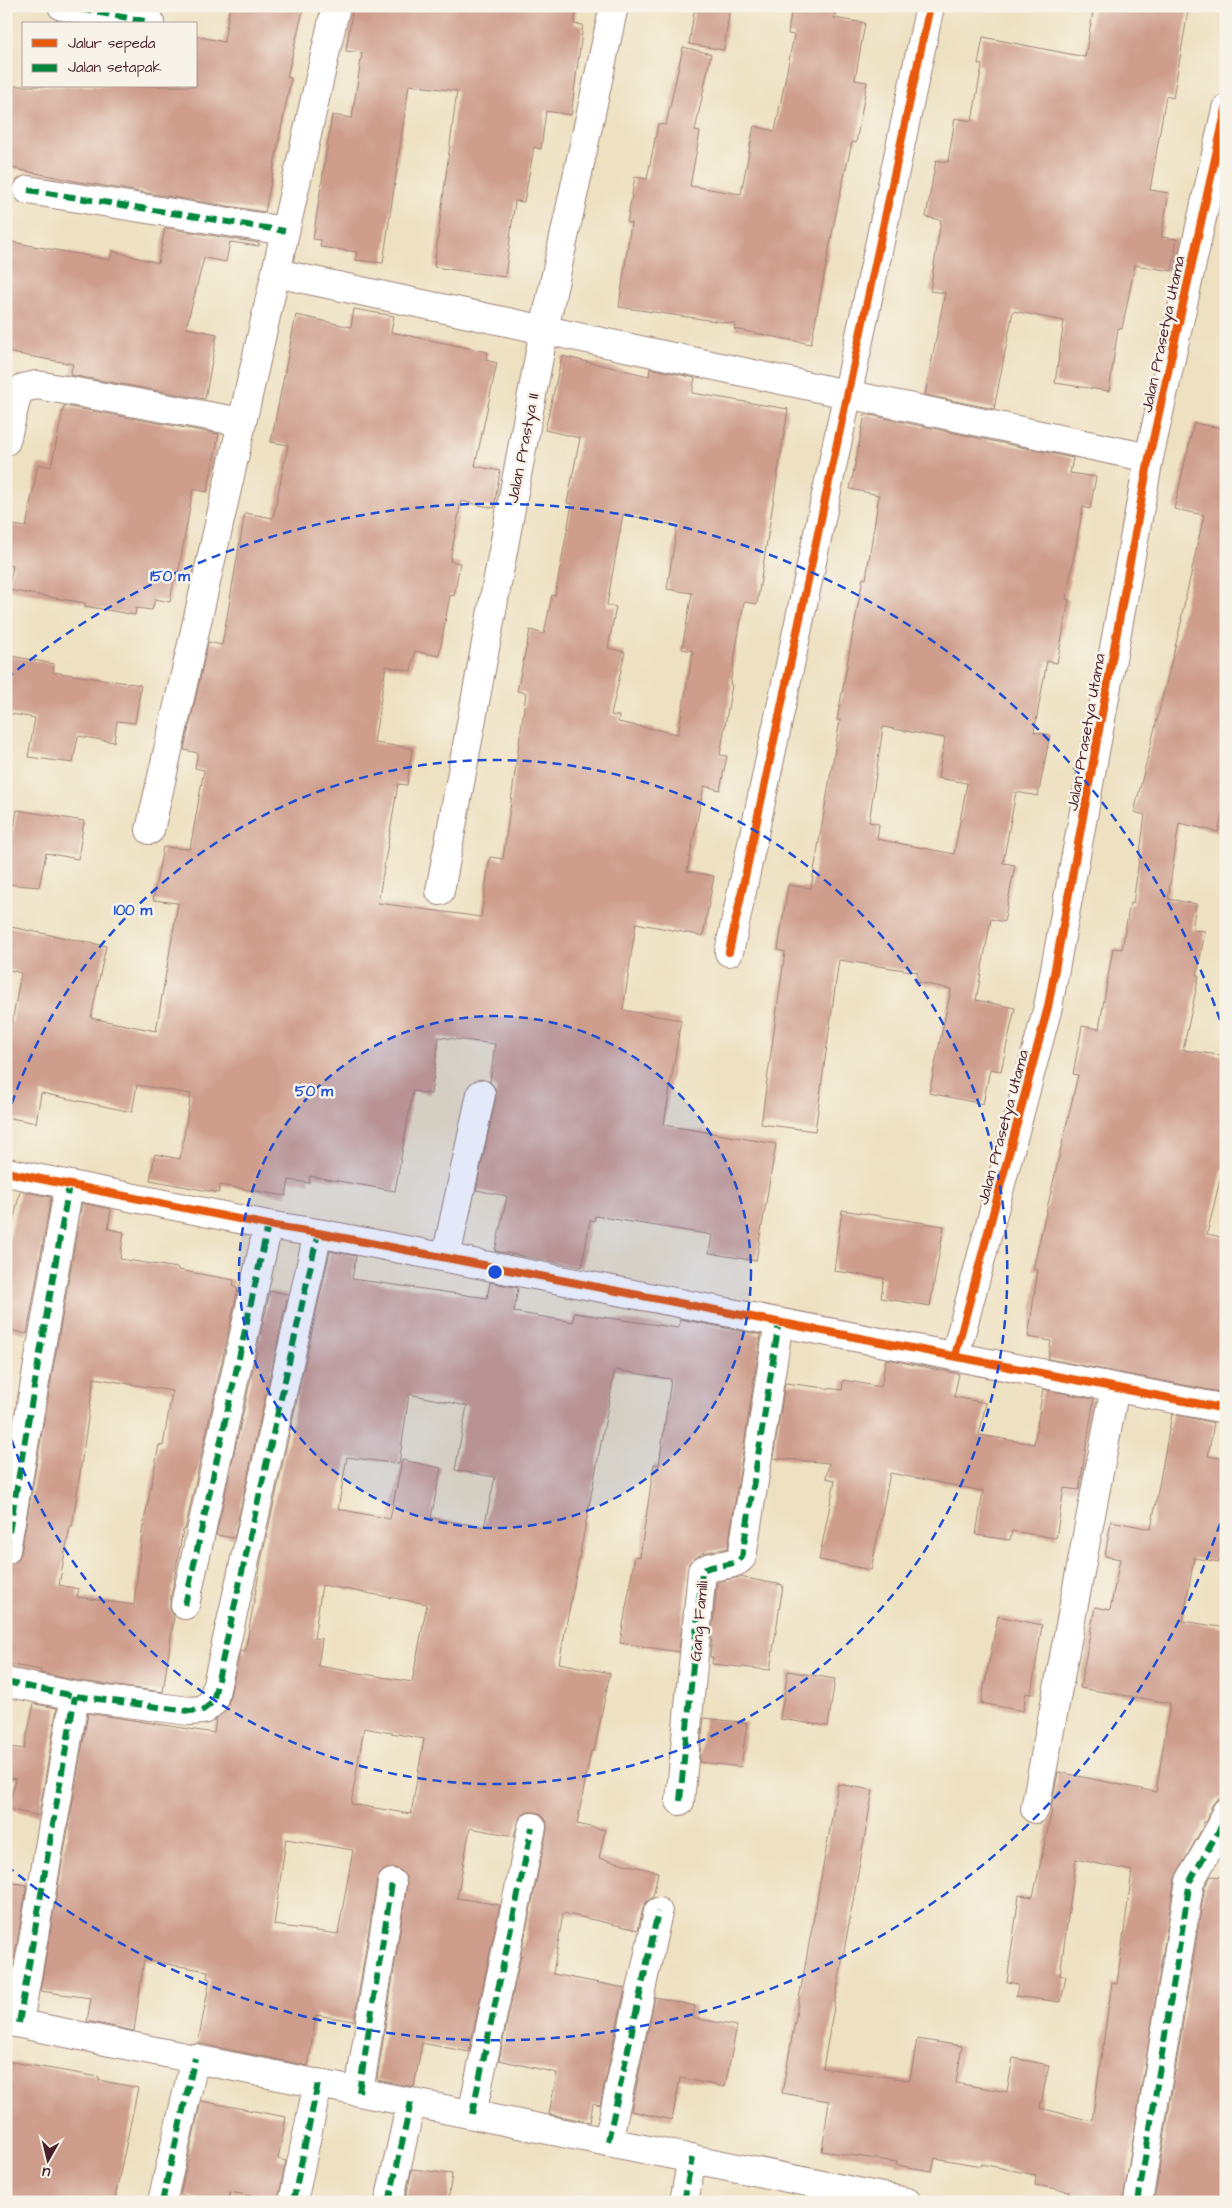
<svg xmlns="http://www.w3.org/2000/svg" width="1232" height="2208" font-family="'Architects Daughter',sans-serif">
  <style>
    .building { fill: #ce9d8c; fill-rule: evenodd }
    .lines { fill: none; stroke-linecap: round; stroke-linejoin: round }
    .minor-casing { stroke: #9c8076; stroke-width: 30 }
    .minor { stroke: #fff; stroke-width: 28 }
    .quiet { stroke: #00873e; stroke-width: 6; stroke-dasharray: 12 6; stroke-linecap: butt }
    .cycleway-casing { stroke: #f7f3e8; stroke-width: 11 }
    .cycleway { stroke: #e8590c; stroke-width: 8 }
    .ring { fill: none; stroke: #1d4ed8; stroke-width: 2.5; stroke-dasharray: 9 6 }
    .labels { text-anchor: middle; stroke-width: 5; stroke-linejoin: round; paint-order: stroke }
    .street-label { font-size: 16px; fill: #4a1f2b; stroke: #f7f3e8 }
    .centre { fill: #1d4ed8; stroke: #f7f3e8; stroke-width: 2.5 }
    .ring-label { font-size: 15px; text-anchor: middle; font-weight: bold; fill: #1d4ed8; stroke: #f7f3e8; stroke-width: 5; stroke-linejoin: round; paint-order: stroke }
  </style>
  <rect width="100%" height="100%" fill="#f7f3e8"/>
  <filter id="ink" filterUnits="userSpaceOnUse"><feTurbulence type="fractalNoise" baseFrequency=".02" numOctaves="2"/><feDisplacementMap in="SourceGraphic" scale="10" xChannelSelector="R" yChannelSelector="G"/><feConvolveMatrix kernelMatrix="1 2 1 2 8 2 1 2 1" color-interpolation-filters="sRGB"/></filter>
  <filter id="wash" filterUnits="userSpaceOnUse"><feTurbulence type="fractalNoise" baseFrequency=".0096" numOctaves="4" result="noise"/><feDisplacementMap in="SourceGraphic" scale="20" xChannelSelector="R" yChannelSelector="G"/><feGaussianBlur stdDeviation="1.12" result="paint"/><feColorMatrix in="noise" values="0 0 0 0 0 0 0 0 0 0 0 0 0 0 0 0 0 1.4 0 .05"/><feComposite in="paint" operator="in"/></filter>
  <g filter="url(#wash)">
    <rect width="100%" height="100%" fill="#eee1c1"/>
    <g id="blocks">
      <path class="building" d="M 230,6 L 304,6 L 287,77 L 291,78 L 265,212 L 80,182 L 6,167 L 6,86 L 196,86 L 196,36 L 224,42 Z
        M 353,6 L 577,6 L 574,24 L 583,25 L 571,115 L 546,111 L 541,149 L 534,147 L 524,202 L 515,201 L 505,277 L 434,267 L 457,91 L 409,85 L 383,263 L 356,260 L 357,252 L 320,247 L 321,240 L 313,239 L 332,115 L 352,118 L 362,53 L 346,51 Z
        M 695,6 L 730,6 L 724,50 L 689,44 Z
        M 792,6 L 836,6 L 834,18 L 865,23 L 855,80 L 867,82 L 856,143 L 852,142 L 837,208 L 811,344 L 734,329 L 736,324 L 619,307 L 631,223 L 627,223 L 635,177 L 647,179 L 658,124 L 666,125 L 683,47 L 711,54 L 695,131 L 700,132 L 690,186 L 741,194 L 754,126 L 775,131 L 794,35 L 788,34 Z
        M 1094,6 L 1160,6 L 1188,11 L 1173,98 L 1166,96 L 1150,190 L 1169,193 L 1161,237 L 1177,239 L 1172,271 L 1135,265 L 1122,329 L 1118,328 L 1109,391 L 1055,383 L 1064,321 L 1013,311 L 994,409 L 925,395 L 945,293 L 930,291 L 941,220 L 926,217 L 936,160 L 948,162 L 955,118 L 972,121 L 982,65 L 978,64 L 983,37 L 1085,57 Z
        M 165,228 L 259,243 L 259,246 L 230,242 L 226,262 L 204,258 L 186,328 L 217,334 L 205,399 L 70,375 L 73,364 L 6,352 L 6,241 L 110,260 L 112,251 L 158,263 Z
        M 354,309 L 394,316 L 391,332 L 488,352 L 486,360 L 497,363 L 475,466 L 500,471 L 494,508 L 461,501 L 450,561 L 460,563 L 454,596 L 450,595 L 439,656 L 415,651 L 411,671 L 386,666 L 374,743 L 412,748 L 407,785 L 398,784 L 378,903 L 481,917 L 490,857 L 503,859 L 526,693 L 517,691 L 530,630 L 544,634 L 552,595 L 555,596 L 572,504 L 567,503 L 580,438 L 545,430 L 562,356 L 649,376 L 650,368 L 695,378 L 692,393 L 788,409 L 757,604 L 744,602 L 730,684 L 732,685 L 720,755 L 727,756 L 720,790 L 704,786 L 687,871 L 714,876 L 703,936 L 636,923 L 623,1010 L 681,1020 L 664,1125 L 776,1144 L 756,1261 L 709,1253 L 712,1235 L 595,1216 L 594,1221 L 590,1220 L 582,1267 L 495,1251 L 507,1196 L 476,1190 L 496,1097 L 496,1089 L 490,1082 L 495,1044 L 439,1037 L 431,1094 L 413,1091 L 395,1191 L 310,1176 L 309,1183 L 289,1180 L 286,1196 L 220,1185 L 219,1193 L 150,1180 L 155,1154 L 180,1159 L 191,1094 L 137,1085 L 132,1112 L 41,1093 L 36,1123 L 6,1117 L 6,1022 L 12,1023 L 21,973 L 6,969 L 6,926 L 106,946 L 91,1018 L 156,1031 L 178,903 L 153,900 L 163,847 L 190,849 L 204,770 L 195,768 L 198,753 L 184,750 L 208,642 L 222,645 L 245,513 L 273,518 L 288,445 L 271,442 L 296,315 L 351,327 ZM 623,514 L 677,526 L 667,589 L 692,593 L 682,649 L 693,651 L 678,734 L 618,722 L 619,716 L 611,715 L 625,652 L 608,648 L 616,607 L 607,605 Z
        M 64,406 L 219,434 L 207,492 L 193,489 L 177,581 L 174,580 L 170,602 L 155,599 L 152,610 L 136,608 L 135,615 L 85,606 L 85,603 L 8,590 L 13,566 L 6,565 L 6,524 L 26,527 L 38,464 L 51,467 Z
        M 865,414 L 1073,458 L 1070,473 L 1096,477 L 1090,509 L 1083,507 L 1066,599 L 1069,600 L 1057,663 L 1047,661 L 1034,732 L 1050,735 L 1038,796 L 1016,792 L 1003,863 L 1015,865 L 1004,922 L 991,919 L 976,1000 L 1015,1008 L 1001,1071 L 990,1069 L 983,1104 L 929,1093 L 951,989 L 916,982 L 918,972 L 839,960 L 815,1131 L 761,1124 L 785,952 L 778,950 L 788,885 L 811,888 L 840,720 L 837,720 L 863,578 L 866,579 L 879,495 L 850,489 ZM 883,727 L 945,738 L 938,778 L 967,783 L 954,854 L 877,839 L 879,824 L 869,822 Z
        M 1194,423 L 1226,429 L 1226,800 L 1218,832 L 1179,823 L 1168,899 L 1196,904 L 1192,930 L 1205,931 L 1197,975 L 1199,976 L 1183,1050 L 1226,1056 L 1226,1155 L 1207,1234 L 1226,1238 L 1226,1389 L 1220,1388 L 1220,1392 L 1048,1359 L 1051,1341 L 1028,1337 L 1038,1270 L 1033,1269 L 1078,1075 L 1073,1074 L 1082,1026 L 1099,1029 L 1113,948 L 1122,949 L 1130,903 L 1133,904 L 1145,815 L 1134,812 L 1182,619 L 1181,619 L 1204,515 L 1174,509 Z
        M 6,655 L 54,664 L 53,672 L 141,685 L 135,723 L 117,721 L 114,742 L 78,736 L 73,763 L 28,757 L 35,718 L 6,713 Z
        M 17,810 L 84,821 L 78,859 L 46,853 L 39,887 L 6,884 L 6,873 Z
        M 20,1191 L 51,1197 L 27,1334 L 6,1329 L 6,1254 Z
        M 82,1203 L 111,1209 L 108,1229 L 124,1232 L 120,1259 L 178,1268 L 178,1270 L 234,1280 L 233,1287 L 238,1288 L 185,1530 L 183,1530 L 170,1602 L 170,1609 L 174,1616 L 163,1692 L 78,1681 L 40,1673 L 41,1670 L 6,1664 L 6,1565 L 18,1560 L 21,1553 ZM 94,1378 L 172,1391 L 163,1446 L 159,1445 L 142,1532 L 134,1605 L 77,1597 L 79,1589 L 59,1585 L 70,1526 L 72,1527 Z
        M 842,1210 L 944,1226 L 930,1306 L 881,1298 L 884,1278 L 834,1271 Z
        M 330,1251 L 356,1256 L 352,1279 L 487,1298 L 490,1282 L 518,1288 L 514,1312 L 573,1322 L 574,1313 L 679,1328 L 680,1319 L 761,1335 L 728,1548 L 702,1553 L 689,1563 L 679,1652 L 620,1643 L 635,1556 L 640,1557 L 654,1464 L 659,1465 L 671,1379 L 615,1370 L 559,1663 L 610,1673 L 594,1751 L 591,1751 L 577,1824 L 605,1830 L 599,1858 L 658,1872 L 653,1897 L 646,1902 L 643,1908 L 638,1930 L 563,1913 L 553,1974 L 625,1988 L 600,2105 L 593,2103 L 590,2122 L 549,2114 L 557,2073 L 499,2060 L 547,1830 L 547,1822 L 542,1815 L 536,1812 L 527,1812 L 520,1817 L 514,1836 L 470,1828 L 457,1898 L 500,1905 L 469,2052 L 422,2043 L 414,2087 L 377,2080 L 407,1885 L 406,1877 L 401,1871 L 395,1868 L 386,1869 L 380,1874 L 377,1881 L 354,2021 L 316,2015 L 308,2066 L 198,2043 L 210,1979 L 207,1978 L 208,1971 L 144,1960 L 134,2031 L 87,2021 L 91,1998 L 40,1991 L 88,1713 L 214,1733 L 216,1719 L 228,1705 L 240,1651 L 245,1652 L 261,1561 ZM 409,1394 L 467,1406 L 455,1470 L 495,1477 L 484,1527 L 431,1518 L 441,1468 L 402,1460 L 390,1519 L 338,1509 L 347,1457 L 399,1464 ZM 322,1585 L 427,1604 L 412,1682 L 318,1666 L 322,1639 L 314,1638 ZM 364,1728 L 424,1739 L 411,1814 L 351,1804 ZM 286,1839 L 353,1850 L 338,1934 L 274,1925 Z
        M 270,1291 L 288,1294 L 234,1538 L 216,1535 Z
        M 886,1359 L 959,1374 L 954,1397 L 986,1403 L 979,1435 L 1034,1444 L 1043,1389 L 1094,1399 L 1079,1490 L 1064,1488 L 1056,1538 L 1012,1531 L 1010,1540 L 976,1535 L 983,1491 L 890,1473 L 871,1570 L 819,1560 L 835,1480 L 826,1478 L 829,1463 L 773,1458 L 785,1383 L 842,1390 L 843,1380 L 881,1387 Z
        M 1172,1414 L 1214,1423 L 1208,1456 L 1226,1459 L 1226,1563 L 1194,1558 L 1183,1621 L 1226,1628 L 1226,1777 L 1223,1797 L 1216,1800 L 1211,1807 L 1208,1819 L 1206,1822 L 1203,1822 L 1203,1827 L 1175,1878 L 1123,2202 L 1068,2202 L 1069,2191 L 1035,2185 L 1036,2175 L 981,2164 L 981,2166 L 935,2158 L 932,2171 L 896,2165 L 897,2162 L 822,2151 L 829,2101 L 782,2093 L 838,1784 L 873,1790 L 823,2068 L 910,2080 L 917,2039 L 962,2046 L 956,2083 L 1007,2092 L 1013,2058 L 1049,2065 L 1040,2108 L 1092,2121 L 1112,1983 L 1117,1984 L 1132,1871 L 1076,1859 L 1060,1975 L 1066,1976 L 1061,2002 L 1016,1996 L 1018,1984 L 1007,1982 L 1019,1895 L 1033,1897 L 1052,1810 L 1051,1809 L 1058,1772 L 1156,1792 L 1170,1703 L 1080,1688 L 1095,1607 L 1110,1610 L 1120,1559 L 1105,1556 L 1111,1521 L 1151,1529 Z
        M 739,1577 L 783,1585 L 770,1670 L 712,1664 L 713,1657 L 710,1657 L 717,1582 Z
        M 998,1616 L 1042,1625 L 1031,1694 L 1026,1693 L 1023,1711 L 981,1703 Z
        M 788,1671 L 835,1679 L 828,1726 L 780,1719 Z
        M 34,1704 L 57,1708 L 39,1816 L 8,1809 L 16,1779 L 6,1777 L 6,1746 L 24,1749 Z
        M 704,1718 L 747,1723 L 741,1767 L 699,1762 Z
        M 1211,1876 L 1226,1877 L 1226,2022 L 1220,2065 L 1226,2065 L 1226,2202 L 1154,2202 L 1205,1886 Z
        M 6,1882 L 27,1885 L 14,1959 L 6,1958 Z
        M 655,1997 L 695,2006 L 693,2018 L 737,2026 L 725,2087 L 680,2078 L 672,2120 L 631,2111 Z
        M 6,2061 L 99,2077 L 99,2080 L 138,2088 L 114,2202 L 6,2202 Z
        M 201,2101 L 286,2117 L 278,2159 L 286,2161 L 278,2201 L 230,2192 L 228,2202 L 214,2202 L 180,2195 Z
        M 412,2169 L 452,2174 L 448,2202 L 405,2202 Z"/>
    </g>
  </g>
  <g filter="url(#ink)">
    <use href="#blocks" fill-opacity="0" stroke="#9c8076" stroke-width="1"/>
    <g class="lines">
      <g class="minor-casing">
        <path id="minor" d="M 62,6 L 150,22
          M 28,190 L 285,231
          M 276,273 L 1149,458
          M 6,441 L 18,392 L 23,388 L 37,385 L 242,422
          M 150,830 L 336,6
          M 440,891 L 544,330 L 614,6
          M 729,952 L 930,6
          M 6,1172 L 268,1225 L 318,1233 L 1226,1409
          M 446,1257 L 481,1094
          M 955,1356 L 1048,1007 L 1149,458 L 1226,109
          M 6,1550 L 69,1185
          M 185,1605 L 268,1225
          M 6,1682 L 75,1696 L 189,1711 L 203,1710 L 213,1702 L 318,1233
          M 680,1801 L 702,1571 C 715,1562 731,1569 742,1557 L 779,1322
          M 1035,1809 L 1115,1388
          M 6,2021 L 907,2202
          M 19,2023 L 75,1696
          M 359,2092 L 392,1883
          M 472,2114 L 532,1827
          M 608,2141 L 658,1912
          M 162,2202 L 195,2058
          M 293,2202 L 318,2083
          M 389,2202 L 411,2102
          M 684,2202 L 692,2158
          M 1138,2202 L 1190,1881 L 1222,1825 L 1226,1812"/>
      </g>
      <use href="#minor" class="minor"/>
      <path class="quiet" d="M 62,6 L 150,22
        M 28,190 L 285,231
        M 6,1550 L 69,1185
        M 185,1605 L 268,1225
        M 6,1682 L 75,1696 L 189,1711 L 203,1710 L 213,1702 L 318,1233
        M 680,1801 L 702,1571 C 715,1562 731,1569 742,1557 L 779,1322
        M 19,2023 L 75,1696
        M 359,2092 L 392,1883
        M 472,2114 L 532,1827
        M 608,2141 L 658,1912
        M 162,2202 L 195,2058
        M 293,2202 L 318,2083
        M 389,2202 L 411,2102
        M 684,2202 L 692,2158
        M 1138,2202 L 1190,1881 L 1222,1825 L 1226,1812"/>
      <g class="cycleway-casing">
        <path id="cycleway" d="M 729,952 L 930,6
          M 6,1172 L 268,1225 L 318,1233 L 1226,1409
          M 955,1356 L 1048,1007 L 1149,458 L 1226,109"/>
      </g>
      <use href="#cycleway" class="cycleway"/>
    </g>
  </g>
  <circle cx="495" cy="1272" r="256" fill="#1d4ed8" fill-opacity=".12"/>
  <g class="ring">
    <circle cx="495" cy="1272" r="256"/>
    <path d="M7 1118A512 512 0 1 1 7 1426"/>
    <path d="M1225 1509A768 768 0 0 1 6 1865M6 679A768 768 0 0 1 1225 1035"/>
  </g>
  <g class="labels">
    <g class="street-label">
      <text transform="translate(1162 334) rotate(-78)" y="6">Jalan Prasetya Utama</text>
      <text transform="translate(522 448) rotate(-79)" y="6">Jalan Prastya II</text>
      <text transform="translate(1085 732) rotate(-80)" y="6">Jalan Prasetya Utama</text>
      <text transform="translate(1002 1127) rotate(-75)" y="6">Jalan Prasetya Utama</text>
      <text transform="translate(698 1621) rotate(-85)" y="6">Gang Famili</text>
    </g>
  </g>
  <circle cx="495" cy="1272" r="8" class="centre"/>
  <g class="ring-label">
    <text x="170" y="581">150 m</text>
    <text x="133" y="915">100 m</text>
    <text x="314" y="1096">50 m</text>
  </g>
  <rect width="1232" height="2208" fill="none" stroke="#f7f3e8" stroke-width="25"/>
  <rect x="22" y="22" width="175" height="65" fill="#f7f3e8" stroke="#b29e9c"/>
  <rect x="32" y="39" width="25" height="8" fill="#e8590c" stroke="#b29e9c"/>
  <text x="68" y="48" font-size="15" fill="#4a1f2b">Jalur sepeda</text>
  <rect x="32" y="64" width="25" height="8" fill="#00873e" stroke="#b29e9c"/>
  <text x="68" y="72" font-size="15" fill="#4a1f2b">Jalan setapak</text>
  <g transform="translate(48 2160) rotate(188)" stroke="#f7f3e8" stroke-width="4" paint-order="stroke">
  <path d="M0-4L9 19L0 12L-9 19Z" fill="#4a1f2b"/>
  <text y="-8" font-size="14" font-weight="bold" text-anchor="middle" fill="#4a1f2b">U</text>
  </g>
</svg>
